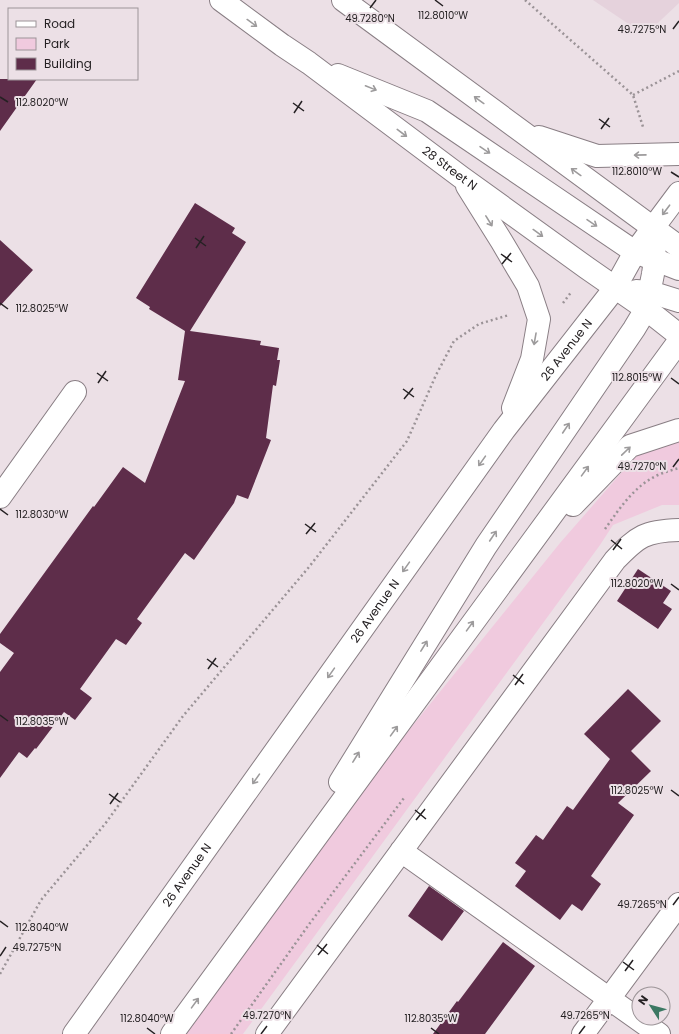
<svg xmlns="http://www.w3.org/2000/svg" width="679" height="1034" font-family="Poppins,sans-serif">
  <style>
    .built { fill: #e5d2dc }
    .green { fill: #f0cade }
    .building { fill: #5e2d4a }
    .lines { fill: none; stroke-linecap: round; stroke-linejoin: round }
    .minor-casing { stroke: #897e84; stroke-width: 24 }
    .major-casing { stroke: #897e84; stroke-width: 24 }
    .path { stroke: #9b9397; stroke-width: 2.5; stroke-dasharray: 2 3; stroke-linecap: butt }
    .minor { stroke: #fff; stroke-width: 22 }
    .major { stroke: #fff; stroke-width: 22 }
    .oneway { stroke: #9d9b9c }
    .ticks { fill: none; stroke: #252123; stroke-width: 1.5 }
    .labels { text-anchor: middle; stroke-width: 4; stroke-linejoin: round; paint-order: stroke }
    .street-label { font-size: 12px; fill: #252123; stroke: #ece0e6 }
    .ticks-label { font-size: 10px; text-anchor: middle; fill: #252123; stroke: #ece0e6; stroke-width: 4; stroke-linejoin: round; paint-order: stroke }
  </style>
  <rect width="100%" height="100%" fill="#ece0e6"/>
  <path class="built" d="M 593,0 L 679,0 L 679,3 L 645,35 Z"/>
  <path class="green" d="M 679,441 L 679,505 L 662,505 L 613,525 L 600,545 L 243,1034 L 172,1034 L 255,921 L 560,543 L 636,456 Z"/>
  <path class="building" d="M 0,79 L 37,79 L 0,131 Z
    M 195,203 L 235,228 L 232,233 L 246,242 L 190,331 L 261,341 L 260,345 L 279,348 L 277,360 L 280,360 L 276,386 L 273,385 L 266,438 L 271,440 L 248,499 L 237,495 L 234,503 L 194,560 L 185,553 L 137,619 L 142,623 L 126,645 L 116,639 L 80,689 L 92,698 L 75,720 L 64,712 L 36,749 L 35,748 L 27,758 L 19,752 L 0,778 L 0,672 L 14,653 L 0,643 L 0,634 L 93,506 L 94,507 L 123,467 L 145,483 L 185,381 L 178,380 L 185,331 L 149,309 L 150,307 L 136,298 Z
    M 0,240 L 33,270 L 0,306 Z
    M 638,569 L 671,591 L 663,603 L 672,609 L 658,629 L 617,601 Z
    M 628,689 L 661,721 L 631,751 L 651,771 L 618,803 L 634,815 L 591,876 L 601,884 L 582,911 L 572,904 L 560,920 L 515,886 L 526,871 L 515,863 L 536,835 L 543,840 L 567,806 L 573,810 L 610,759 L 584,734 Z
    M 429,886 L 464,911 L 442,941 L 408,916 Z
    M 503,942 L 535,966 L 485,1034 L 433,1034 L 457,1001 L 458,1002 Z"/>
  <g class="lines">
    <g class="minor-casing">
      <path id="minor" d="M 0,497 L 75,392
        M 401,851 L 659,1034
        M 267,1034 L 615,560 C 638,536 645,531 679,530
        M 583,1034 L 679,904"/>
    </g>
    <g class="major-casing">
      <g id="major">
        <path id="s1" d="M 221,0 L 282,45 L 309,63 L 461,177 L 587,268 L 646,309 L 679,335"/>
        <path d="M 343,0 L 679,247"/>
        <path d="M 338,75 L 427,111 L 635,252 L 679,269"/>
        <path d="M 539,137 L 597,156 L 679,154"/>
        <path d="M 467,186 L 502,242 L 528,286 L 539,319 L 532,359 L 513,408"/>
        <path d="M 636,291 L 650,292 L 679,301"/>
        <path d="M 573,505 L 630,446 L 679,430"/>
        <path d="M 340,782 L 486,546 L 634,329 L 646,309 L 653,274 L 655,260 L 653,228"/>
        <path id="s2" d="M 74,1034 L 504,430 L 615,288 L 635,252 L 679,193"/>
        <path d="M 172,1034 L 679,341"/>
      </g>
    </g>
    <path class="path" d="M 525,0 L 633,95 L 643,127
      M 633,95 L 679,71
      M 563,303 L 572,291
      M 605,529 C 620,508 634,486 658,475 C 665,472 672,470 679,468
      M 0,974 L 41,900 L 105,824 L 183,716 L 309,567 L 407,441 L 436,375 L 454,341 L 479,324 L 509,315
      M 231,1034 L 310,923 L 404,798"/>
    <use href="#minor" class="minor"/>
    <use href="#major" class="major"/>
  </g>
  <defs><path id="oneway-shaft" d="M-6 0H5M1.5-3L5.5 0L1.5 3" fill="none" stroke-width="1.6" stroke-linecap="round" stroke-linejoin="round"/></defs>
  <g class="oneway">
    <use href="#oneway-shaft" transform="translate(252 23) rotate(36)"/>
    <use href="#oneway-shaft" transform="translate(371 88) rotate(22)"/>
    <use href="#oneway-shaft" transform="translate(479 100) rotate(-144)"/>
    <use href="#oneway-shaft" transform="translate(402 133) rotate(37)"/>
    <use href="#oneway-shaft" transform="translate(485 150) rotate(34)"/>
    <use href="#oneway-shaft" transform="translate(640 155) rotate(179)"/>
    <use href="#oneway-shaft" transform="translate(576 172) rotate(-144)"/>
    <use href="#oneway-shaft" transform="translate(666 210) rotate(127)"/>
    <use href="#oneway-shaft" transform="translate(489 221) rotate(58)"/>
    <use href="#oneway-shaft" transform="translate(592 223) rotate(34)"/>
    <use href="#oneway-shaft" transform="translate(538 233) rotate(36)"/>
    <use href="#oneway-shaft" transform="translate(535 339) rotate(100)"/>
    <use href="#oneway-shaft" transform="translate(566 428) rotate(-56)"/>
    <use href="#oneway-shaft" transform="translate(626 451) rotate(-44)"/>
    <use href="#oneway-shaft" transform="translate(482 461) rotate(125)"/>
    <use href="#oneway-shaft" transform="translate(585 471) rotate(-54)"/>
    <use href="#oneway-shaft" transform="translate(493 536) rotate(-56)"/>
    <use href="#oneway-shaft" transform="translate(406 567) rotate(125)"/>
    <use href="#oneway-shaft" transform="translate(470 626) rotate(-54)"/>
    <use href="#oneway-shaft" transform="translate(424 646) rotate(-58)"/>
    <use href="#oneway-shaft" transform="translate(331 673) rotate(125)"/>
    <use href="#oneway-shaft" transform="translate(394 731) rotate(-54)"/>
    <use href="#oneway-shaft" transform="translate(356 757) rotate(-58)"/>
    <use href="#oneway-shaft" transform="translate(256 779) rotate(125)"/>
    <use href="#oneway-shaft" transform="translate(195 1003) rotate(-54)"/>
  </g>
  <path class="ticks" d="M 435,0 L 443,6M 370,8 L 376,0M 673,29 L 679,21M 0,97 L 8,102M 293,103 L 304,111M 294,113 L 302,101M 599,119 L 610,127M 601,129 L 609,118M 671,172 L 679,177M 195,238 L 206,246M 196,248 L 204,236M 501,254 L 512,262M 502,264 L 511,253M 0,303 L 8,309M 97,373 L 108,381M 671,378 L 679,384M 98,383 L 106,371M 403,389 L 414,397M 404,399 L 413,388M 673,467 L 679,459M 0,509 L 8,515M 305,524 L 316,532M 306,534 L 315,523M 611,540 L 622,549M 613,550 L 621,539M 671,584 L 679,590M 207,659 L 218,667M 208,669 L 216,658M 513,675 L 524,684M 515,685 L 523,674M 0,715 L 8,721M 671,790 L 679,796M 109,794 L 120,802M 110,804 L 118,793M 415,810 L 426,819M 416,820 L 425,809M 673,905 L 679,897M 0,921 L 8,927M 317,945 L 328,954M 318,955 L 327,944M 0,956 L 6,947M 623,962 L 634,970M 625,971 L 633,960M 147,1028 L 155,1034M 431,1028 L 439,1034M 261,1034 L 267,1026M 579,1034 L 585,1026"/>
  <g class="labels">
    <g class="street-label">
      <text dy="4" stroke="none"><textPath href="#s1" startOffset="284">28 Street N</textPath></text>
      <text dy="4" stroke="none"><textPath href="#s2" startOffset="843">26 Avenue N</textPath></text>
      <text dy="4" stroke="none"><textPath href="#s2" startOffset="519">26 Avenue N</textPath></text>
      <text dy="4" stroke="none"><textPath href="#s2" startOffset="195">26 Avenue N</textPath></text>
    </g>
  </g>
  <g class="ticks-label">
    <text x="443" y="19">112.8010°W</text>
    <text x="370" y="22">49.7280°N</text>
    <text x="642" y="33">49.7275°N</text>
    <text x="42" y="106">112.8020°W</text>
    <text x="637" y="175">112.8010°W</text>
    <text x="42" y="312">112.8025°W</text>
    <text x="637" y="381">112.8015°W</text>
    <text x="642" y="470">49.7270°N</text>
    <text x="42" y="518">112.8030°W</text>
    <text x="637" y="587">112.8020°W</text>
    <text x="42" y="725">112.8035°W</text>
    <text x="637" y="794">112.8025°W</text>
    <text x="642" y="908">49.7265°N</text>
    <text x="42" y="931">112.8040°W</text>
    <text x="37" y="951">49.7275°N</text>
    <text x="267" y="1019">49.7270°N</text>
    <text x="585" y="1019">49.7265°N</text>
    <text x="147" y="1022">112.8040°W</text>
    <text x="431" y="1022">112.8035°W</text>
  </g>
  <rect x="8" y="8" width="130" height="72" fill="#ece0e6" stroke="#9c9498"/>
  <rect x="16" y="21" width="20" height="6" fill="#ffffff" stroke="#9c9498"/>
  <text x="44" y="28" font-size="12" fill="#252123">Road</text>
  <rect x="16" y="38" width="20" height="12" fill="#f0cade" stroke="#9c9498"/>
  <text x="44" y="48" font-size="12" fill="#252123">Park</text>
  <rect x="16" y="58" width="20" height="12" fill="#5e2d4a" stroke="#9c9498"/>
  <text x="44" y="68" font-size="12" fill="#252123">Building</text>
  <g transform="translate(651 1006) rotate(306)"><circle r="19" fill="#ece0e6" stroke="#9c9498"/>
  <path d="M0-3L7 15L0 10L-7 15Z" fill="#3c7863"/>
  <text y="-6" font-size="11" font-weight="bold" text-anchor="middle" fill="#252123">N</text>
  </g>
</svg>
